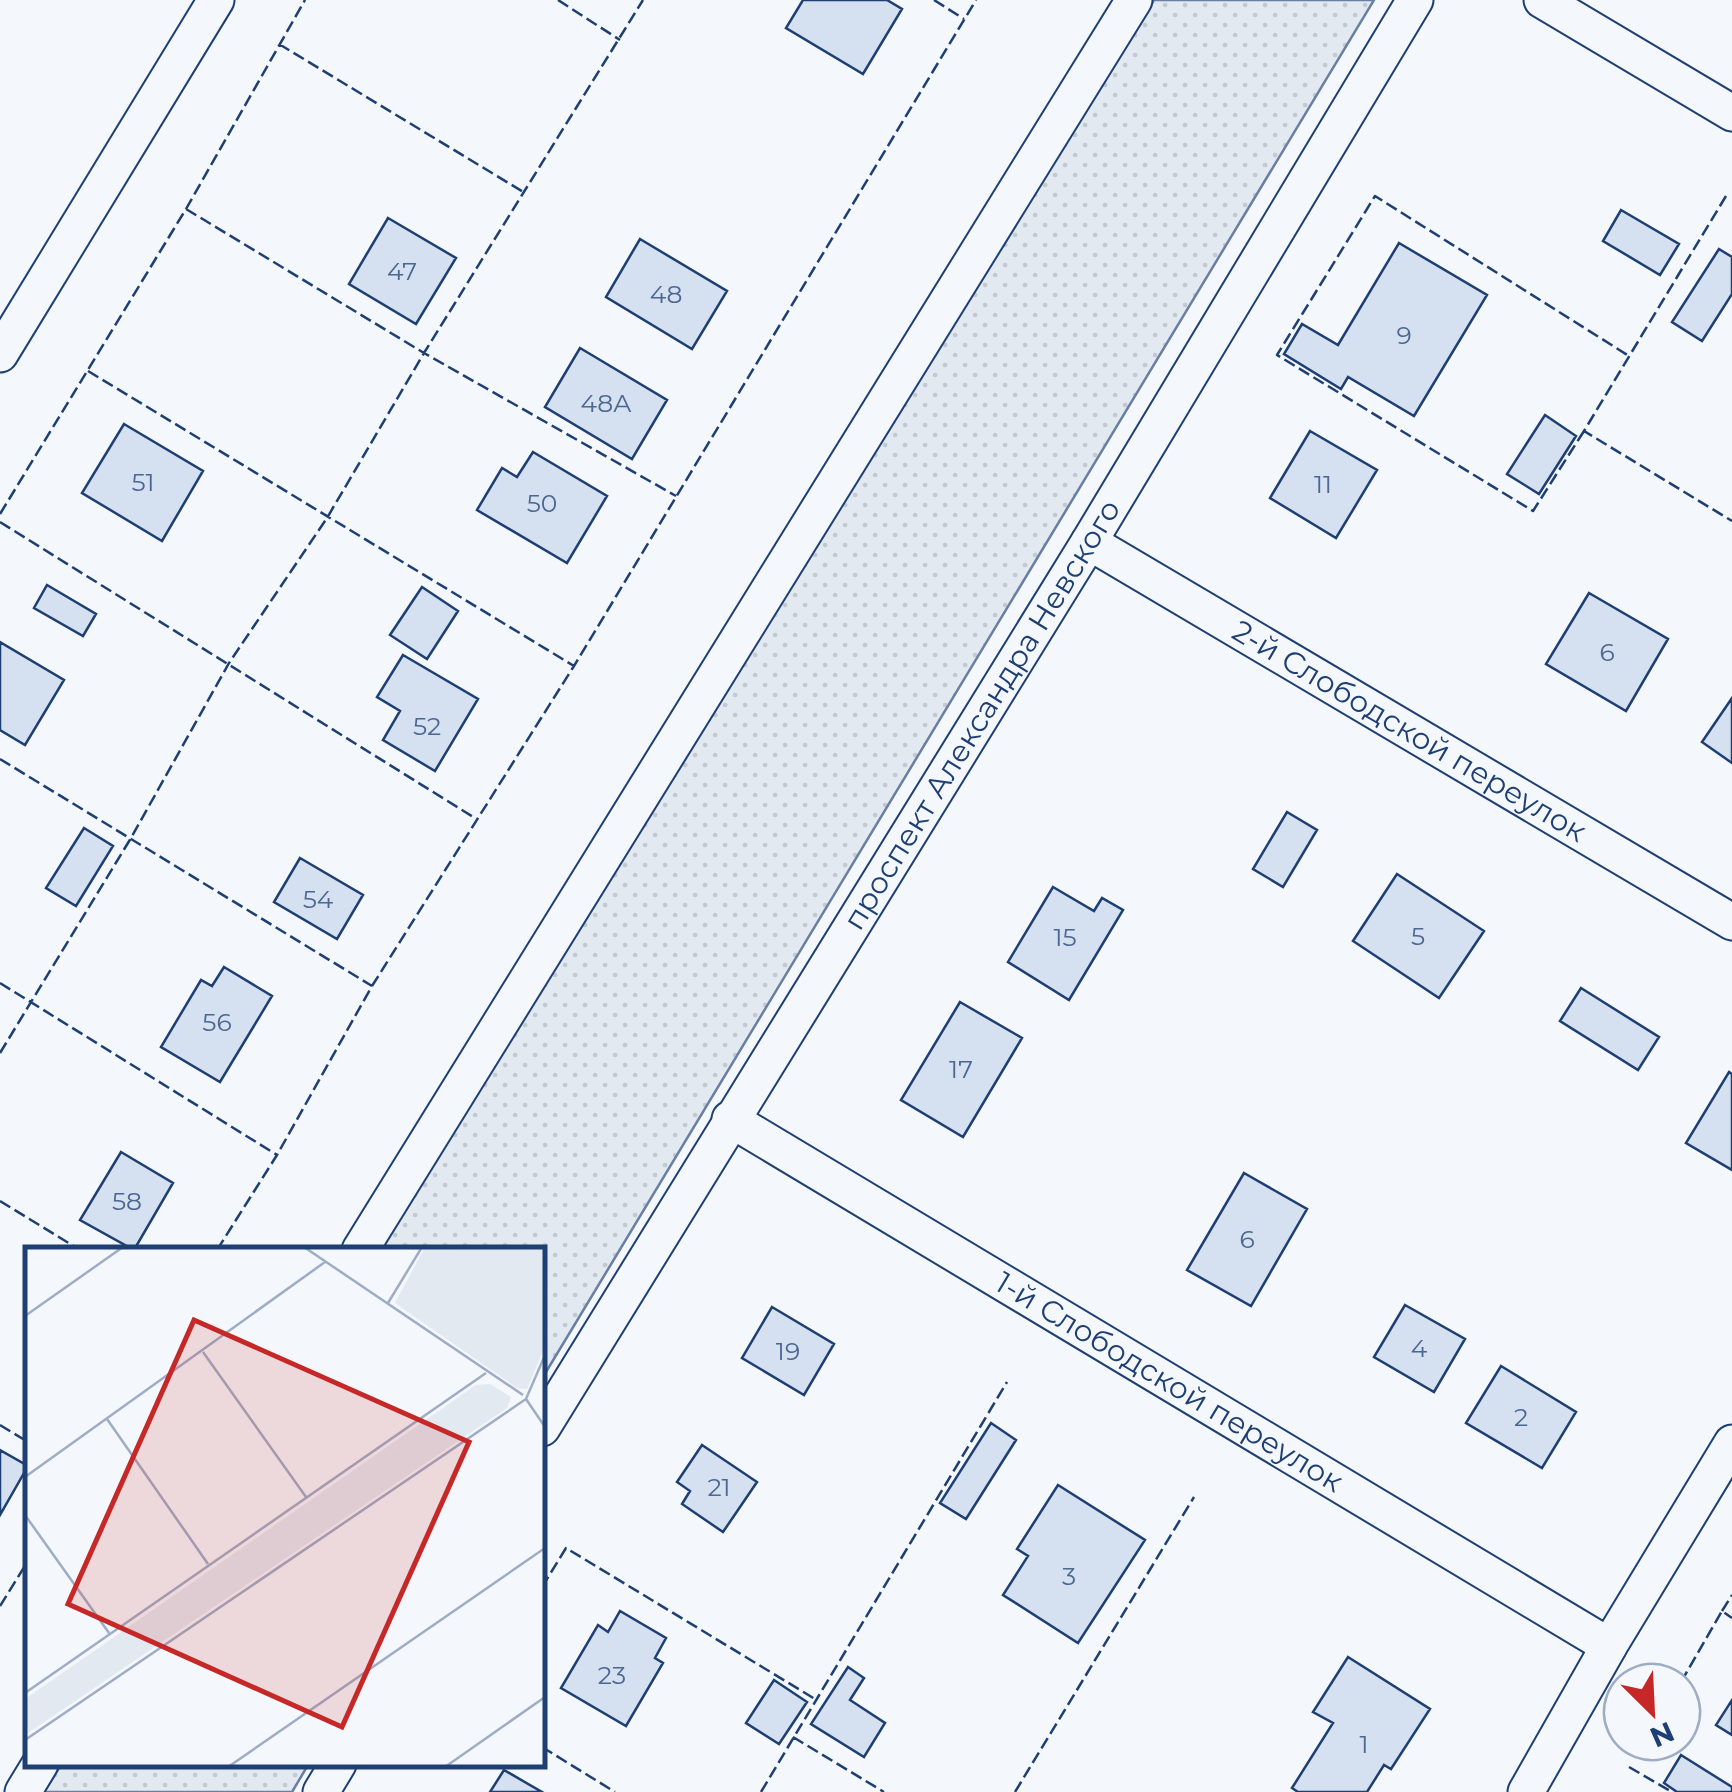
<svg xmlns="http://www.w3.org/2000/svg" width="1732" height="1792" font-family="Montserrat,sans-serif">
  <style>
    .grass { fill: url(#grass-dots); stroke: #687fa3; stroke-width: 2.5 }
    .building { fill: #d5e0f0; stroke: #1d3f73; stroke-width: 2.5 }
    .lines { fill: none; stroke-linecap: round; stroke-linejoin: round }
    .minor-casing { stroke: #1d3f73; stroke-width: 39 }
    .minor { stroke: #f4f7fb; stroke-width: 35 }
    .fence { stroke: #1d3f73; stroke-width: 2.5; stroke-dasharray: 12 5; stroke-linecap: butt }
    .labels { text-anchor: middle; stroke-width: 8; stroke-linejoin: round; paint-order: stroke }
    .number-label { font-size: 25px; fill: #4b6792 }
    .street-label { font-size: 30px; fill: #1d3f73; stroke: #f4f7fb }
    .inset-road { fill: none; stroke: #9eadc5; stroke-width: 2.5 }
    .view { fill: #c62828; fill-opacity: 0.15; stroke: #c62828; stroke-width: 5 }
    .inset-edge { fill: none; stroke: #1d3f73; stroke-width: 5 }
  </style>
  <defs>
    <pattern id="grass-dots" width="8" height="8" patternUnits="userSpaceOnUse" patternTransform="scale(2.5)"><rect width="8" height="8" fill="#e3e9f0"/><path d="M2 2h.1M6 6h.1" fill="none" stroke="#c2c9d1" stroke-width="1.8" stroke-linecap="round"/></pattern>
  </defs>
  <rect width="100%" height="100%" fill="#f4f7fb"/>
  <path class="grass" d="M 1154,0 L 1374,0 L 543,1377 L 542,1250 L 380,1250 Z
    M 61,1765 L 61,1764 L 308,1765 L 292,1792 L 44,1792 Z"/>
  <path class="building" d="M 803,0 L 887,0 L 902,9 L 863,74 L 786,28 Z
    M 1621,210 L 1679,244 L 1660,275 L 1603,241 Z
    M 388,218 L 456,258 L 416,324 L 349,284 Z
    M 640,239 L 727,291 L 692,349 L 606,297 Z
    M 1399,243 L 1487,295 L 1414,416 L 1348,377 L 1341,389 L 1284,354 L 1302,324 L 1338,345 Z
    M 1719,249 L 1732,257 L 1732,294 L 1702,341 L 1672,322 Z
    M 580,348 L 667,400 L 632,459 L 545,407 Z
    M 1545,415 L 1576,436 L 1539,494 L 1507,474 Z
    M 124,424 L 203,471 L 162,541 L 82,493 Z
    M 1310,431 L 1377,470 L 1336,538 L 1270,498 Z
    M 533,452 L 607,496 L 567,563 L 477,510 L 502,468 L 517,477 Z
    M 47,585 L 96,614 L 83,636 L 34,608 Z
    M 422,587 L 458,611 L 427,659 L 390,635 Z
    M 1589,593 L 1668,639 L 1626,711 L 1546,664 Z
    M 0,642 L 64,680 L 25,745 L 0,730 Z
    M 403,655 L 478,699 L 435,771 L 383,740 L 400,711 L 377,697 Z
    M 1732,698 L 1732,763 L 1702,742 Z
    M 1287,812 L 1317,830 L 1283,887 L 1253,869 Z
    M 84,828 L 113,846 L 76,906 L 46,888 Z
    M 300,858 L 363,895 L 337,939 L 274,902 Z
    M 1397,874 L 1484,931 L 1439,998 L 1353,941 Z
    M 1053,887 L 1094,911 L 1102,898 L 1123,910 L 1069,1000 L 1008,962 Z
    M 224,967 L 272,996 L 220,1082 L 161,1047 L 201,980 L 212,986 Z
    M 1581,988 L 1659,1037 L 1638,1070 L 1560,1021 Z
    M 960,1002 L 1022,1038 L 963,1137 L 901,1100 Z
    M 1729,1072 L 1732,1074 L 1732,1170 L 1686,1143 Z
    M 121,1152 L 173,1183 L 134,1250 L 80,1220 Z
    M 1244,1173 L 1307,1209 L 1251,1306 L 1187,1270 Z
    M 1405,1305 L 1465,1339 L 1434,1392 L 1374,1357 Z
    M 772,1307 L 834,1344 L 804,1395 L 742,1358 Z
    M 1501,1366 L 1576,1412 L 1542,1468 L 1466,1423 Z
    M 991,1423 L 1016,1440 L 966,1519 L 940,1503 Z
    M 702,1445 L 757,1482 L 723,1532 L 682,1504 L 690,1491 L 677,1482 Z
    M 0,1450 L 28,1466 L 0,1515 Z
    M 1058,1485 L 1145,1540 L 1078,1643 L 1003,1595 L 1028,1556 L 1017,1549 Z
    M 620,1611 L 666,1638 L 655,1658 L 663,1663 L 626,1726 L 561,1688 L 598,1625 L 608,1632 Z
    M 1348,1657 L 1430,1709 L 1391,1769 L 1384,1765 L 1367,1792 L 1298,1792 L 1292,1788 L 1333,1723 L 1313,1712 Z
    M 848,1667 L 864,1678 L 850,1700 L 885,1723 L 864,1757 L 811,1724 Z
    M 774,1680 L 807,1702 L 779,1744 L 746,1723 Z
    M 1732,1700 L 1732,1735 L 1716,1725 Z
    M 1681,1755 L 1732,1787 L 1732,1792 L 1677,1792 L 1664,1783 Z
    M 504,1770 L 542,1792 L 490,1792 Z"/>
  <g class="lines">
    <g class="minor-casing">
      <g id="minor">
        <path d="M 1542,0 L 1732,113"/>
        <path d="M 0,354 L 216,0"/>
        <path id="s1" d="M 1089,542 L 1732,922"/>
        <path id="s2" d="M 730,1119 L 1609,1646"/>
        <path d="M 360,1250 L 1134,0"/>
        <path id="s3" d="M 542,1428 L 1089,542 L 1415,0"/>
        <path d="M 23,1792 L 40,1764"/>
        <path d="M 321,1792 L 338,1764"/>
        <path d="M 1526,1792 L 1609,1646 L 1732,1443"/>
      </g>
    </g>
    <use href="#minor" class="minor"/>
    <path class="fence" d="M 558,0 L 620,40
      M 934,0 L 964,19
      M 279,44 L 525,193
      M 1726,196 L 1584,431 L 1732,521
      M 186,209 L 424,353 L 676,496
      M 88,371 L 574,666
      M 1584,431 L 1533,511 L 1277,355 L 1375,196 L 1629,356
      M 0,514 L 186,209 L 305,0
      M 0,522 L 478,820
      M 0,759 L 372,986
      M 0,983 L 277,1155
      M 0,1053 L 131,838 L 229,663 L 327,518 L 424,353 L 643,0
      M 0,1201 L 80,1250
      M 217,1250 L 277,1155 L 372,986 L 574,666 L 976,0
      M 0,1425 L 28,1442
      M 542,1587 L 566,1548 L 815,1699
      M 0,1606 L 28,1561
      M 1722,1611 L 1732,1595
      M 1681,1682 L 1722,1611 L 1732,1618
      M 793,1737 L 884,1792
      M 542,1747 L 615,1792
      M 1629,1767 L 1672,1792
      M 761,1792 L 1007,1382
      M 1015,1792 L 1194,1497"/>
  </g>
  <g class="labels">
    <g class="number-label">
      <text x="402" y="280">47</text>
      <text x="666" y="303">48</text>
      <text x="1404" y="344">9</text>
      <text x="606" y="412">48А</text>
      <text x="143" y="491">51</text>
      <text x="1323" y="493">11</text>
      <text x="542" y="512">50</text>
      <text x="1607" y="661">6</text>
      <text x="427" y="735">52</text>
      <text x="318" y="908">54</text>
      <text x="1418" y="945">5</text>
      <text x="1065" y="946">15</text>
      <text x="217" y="1031">56</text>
      <text x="961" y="1078">17</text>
      <text x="127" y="1210">58</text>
      <text x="1247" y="1248">6</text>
      <text x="1419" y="1357">4</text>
      <text x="788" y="1360">19</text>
      <text x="1521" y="1426">2</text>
      <text x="719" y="1496">21</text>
      <text x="1069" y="1585">3</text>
      <text x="612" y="1684">23</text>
      <text x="1364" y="1753">1</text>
    </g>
    <g class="street-label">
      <text dy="10" stroke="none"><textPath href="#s3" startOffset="838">проспект Александра Невского</textPath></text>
      <text dy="10" stroke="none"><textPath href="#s1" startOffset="372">2-й Слободской переулок</textPath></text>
      <text dy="10" stroke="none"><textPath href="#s2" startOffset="512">1-й Слободской переулок</textPath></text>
    </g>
  </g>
  <g transform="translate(25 1247)">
    <rect width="520" height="520" fill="#f4f7fb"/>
    <path d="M 400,0 L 520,0 L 520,99 L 502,142 L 492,141 L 370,56 ZM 465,137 L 486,150 L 482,161 L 0,488 L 0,452 L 451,138 Z" fill="#e3e9f0"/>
    <path class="inset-road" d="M 279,0 L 498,148M 363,56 L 397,0M 0,69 L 98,0M 178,105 L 281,250M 501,152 L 520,180M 82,172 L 183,317M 0,230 L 300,15M 0,268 L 84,386M 0,446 L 461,126M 0,493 L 501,152 L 520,108M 203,520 L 520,301M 420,520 L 520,450"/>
    <path class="view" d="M 169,73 L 444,195 L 317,480 L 43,357 Z"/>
    <rect width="520" height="520" class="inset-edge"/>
  </g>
  <g transform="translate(1652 1712) rotate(156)"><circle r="48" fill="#f4f7fb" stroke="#9eadc5" stroke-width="2.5"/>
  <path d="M0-8L18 38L0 25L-18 38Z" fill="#c62828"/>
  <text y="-15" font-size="28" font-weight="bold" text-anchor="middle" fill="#1d3f73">N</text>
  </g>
</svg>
